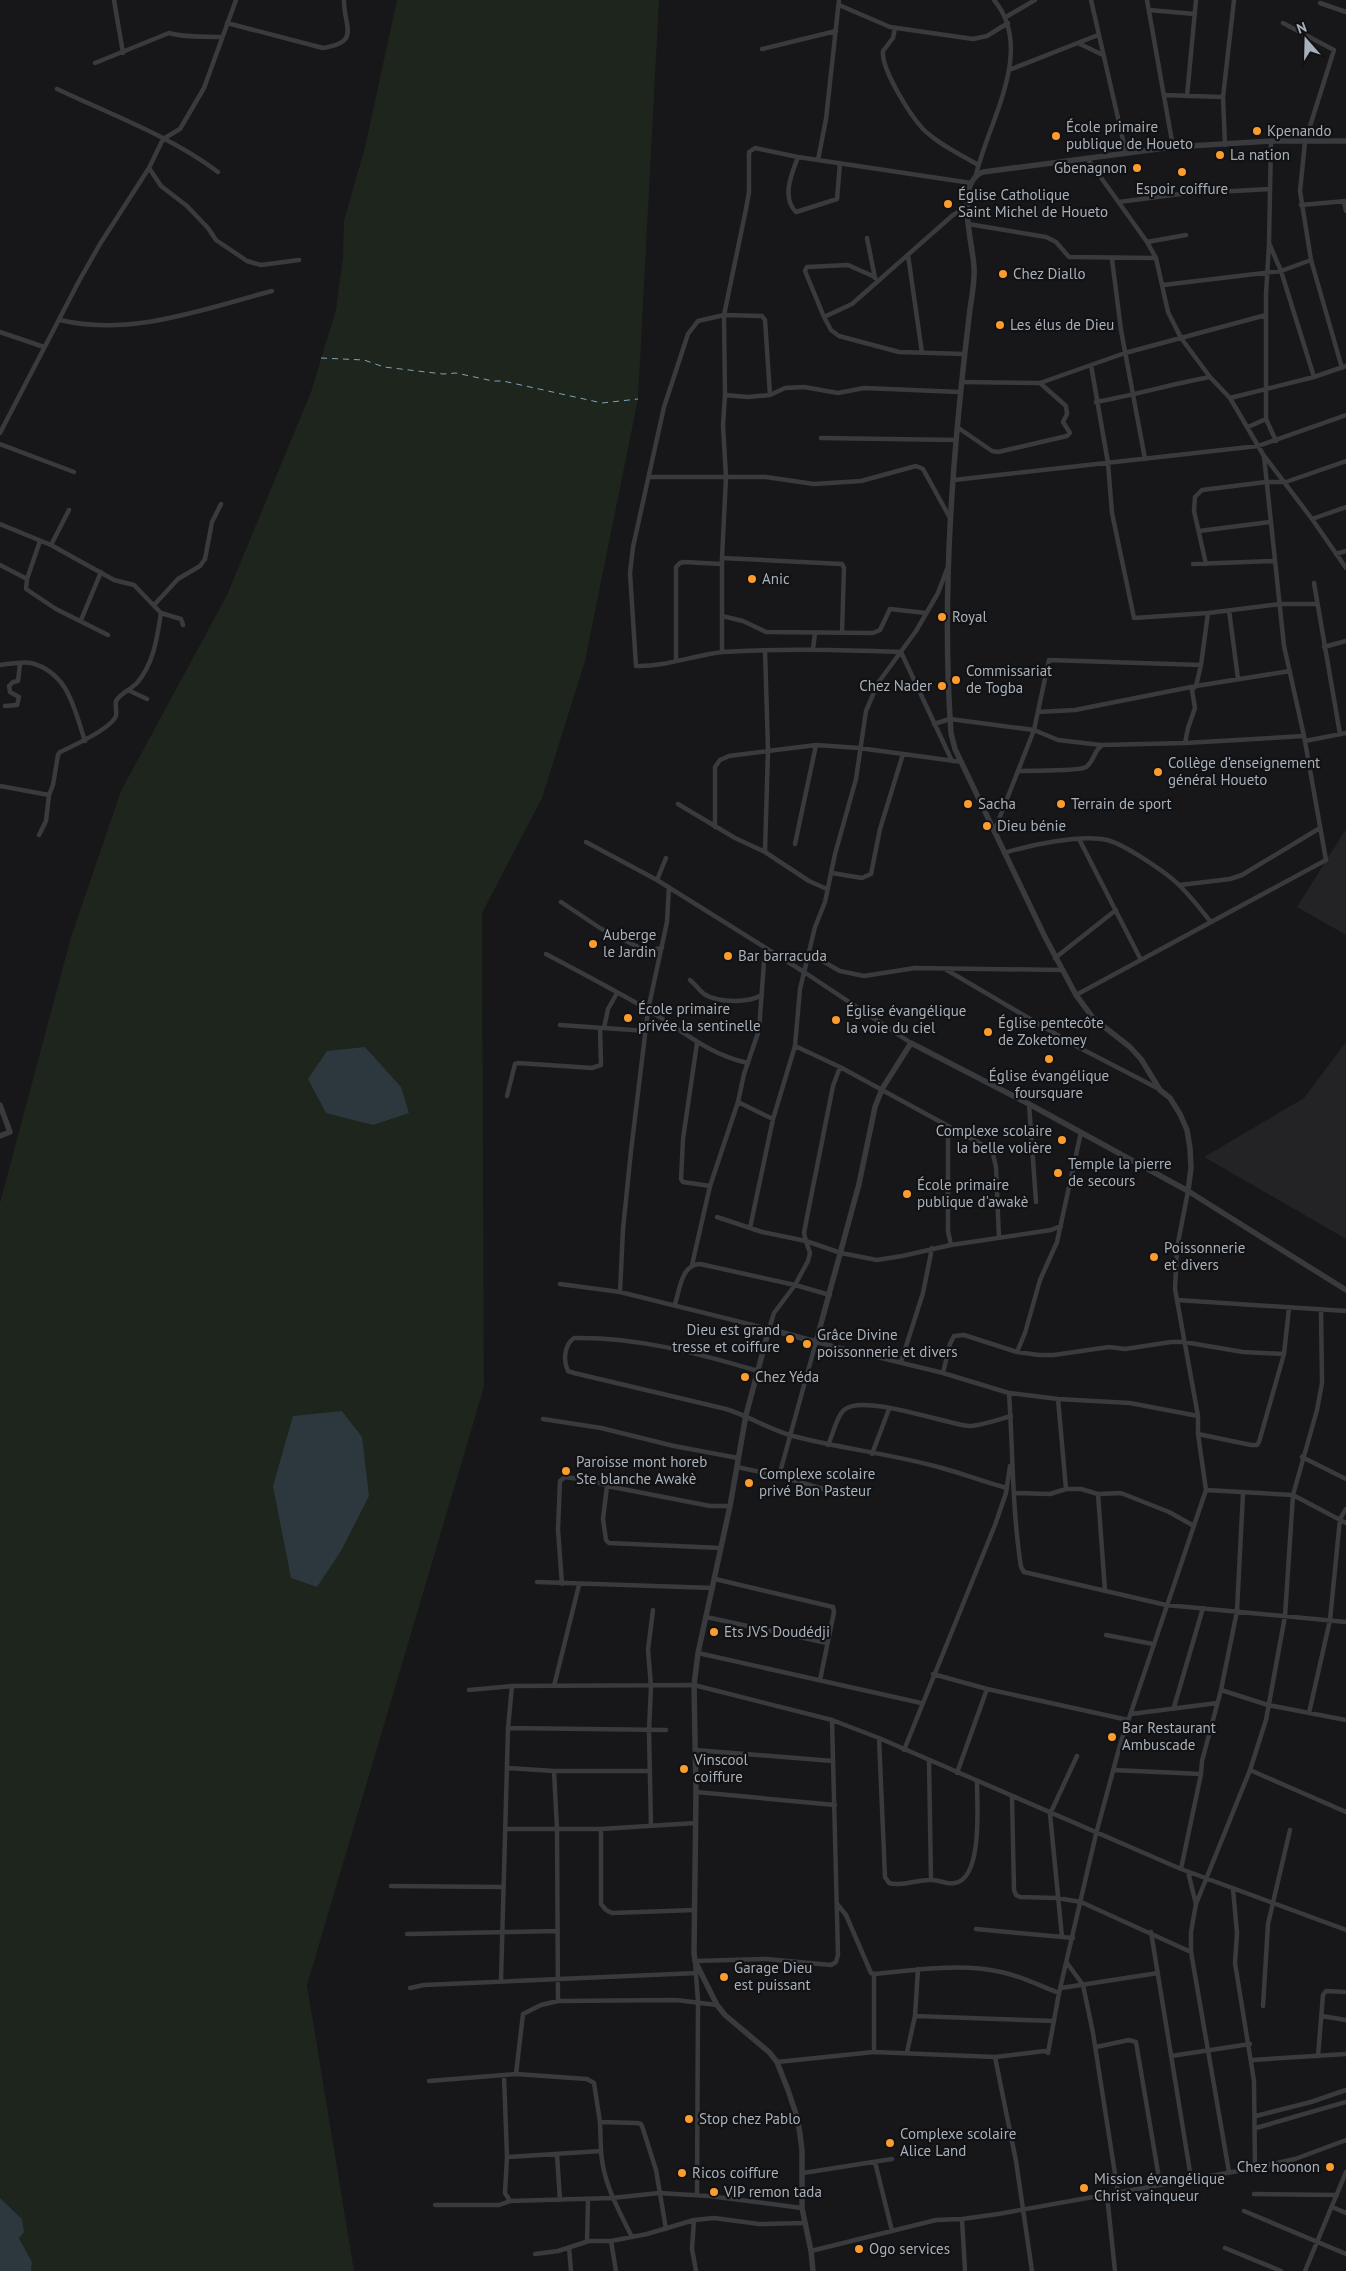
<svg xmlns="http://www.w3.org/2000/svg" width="1346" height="2271" font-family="'PT Sans',sans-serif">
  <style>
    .built { fill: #232326 }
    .green { fill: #1d251d; fill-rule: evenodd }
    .water { fill: #2c383e }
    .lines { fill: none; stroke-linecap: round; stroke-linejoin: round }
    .ferry { stroke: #7ea3b6; stroke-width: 1; stroke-dasharray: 6 5; stroke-linecap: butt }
    .minor { stroke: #383a3e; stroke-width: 4.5 }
    .tertiary { stroke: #383a3e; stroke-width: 5.5 }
    .poi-dot { fill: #fb9c2d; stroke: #121214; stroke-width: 2 }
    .labels { text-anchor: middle; stroke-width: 4.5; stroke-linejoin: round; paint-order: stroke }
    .poi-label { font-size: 15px; fill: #a8b0ba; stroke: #121214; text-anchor: start }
  </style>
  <rect width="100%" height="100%" fill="#171719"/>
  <path class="built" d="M 1346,829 L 1346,935 L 1297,907 Z
    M 1346,1042 L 1346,1239 L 1204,1157 L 1304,1098 Z"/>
  <path class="green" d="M 397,0 L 659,0 L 638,399 L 585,661 L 542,798 L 482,913 L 484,1387 L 307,1985 L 354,2271 L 31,2271 L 32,2262 L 19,2237 L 22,2219 L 0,2198 L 0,1203 L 71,937 L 121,791 L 227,595 L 311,392 L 336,310 L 343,256 L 344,221 L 365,147 ZM 365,1047 L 382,1068 L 326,1113 Z"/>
  <path class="water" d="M 365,1047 L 401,1087 L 409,1113 L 373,1125 L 326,1113 L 308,1079 L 327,1051 Z
    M 342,1411 L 362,1437 L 369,1496 L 341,1551 L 317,1587 L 291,1578 L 273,1486 L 293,1416 Z
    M 0,2198 L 22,2219 L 24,2232 L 19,2238 L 32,2262 L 31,2271 L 0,2271 Z"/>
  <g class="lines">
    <path class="ferry" d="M 321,358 L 364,360 L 384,367 L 443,374 L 456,373 L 493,381 L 503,381 L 602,403 L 638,399"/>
    <path class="minor" d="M 114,0 L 123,53
      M 1091,0 L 1126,153
      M 1147,0 L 1173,147
      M 1320,3 L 1346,12
      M 839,5 L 890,27 L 973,39 L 987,36 L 1008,23
      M 1149,10 L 1195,14
      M 1006,17 L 1035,0
      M 227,23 L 323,48 C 361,42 344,27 344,1
      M 1283,23 L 1334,50 L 1305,142 L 1300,191 L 1311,260 L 1342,368
      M 895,28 L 893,38 L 883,51 C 881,69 910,115 923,129 C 938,144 960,154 978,165
      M 1078,43 L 1103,55
      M 762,49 L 836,31
      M 95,63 L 169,33 C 185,38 204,36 221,37
      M 1009,70 L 1098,35
      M 57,89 C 110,114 172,137 218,172
      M 1164,95 L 1223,97
      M 1187,96 L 1196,0
      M 1271,141 L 1269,243 L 1281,271 L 1314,377
      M 1225,145 L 1223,97 L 1234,0
      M 798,157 C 792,173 781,197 796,212 L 837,199 L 840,163
      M 818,160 L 826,119 L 839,0
      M 149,168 L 161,186 L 187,206 L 208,228 L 216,240 L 247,261 L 261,265 L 299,260
      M 976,175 C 988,122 1036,50 994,0
      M 1119,202 L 1180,194 L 1270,189
      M 1344,202 L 1346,211
      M 1301,205 L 1346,201
      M 968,224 L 1046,237 L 1056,242 L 1069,257 L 1156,258
      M 867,238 L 875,278
      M 1147,242 L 1186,235
      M 1269,245 L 1266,294 L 1266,419 L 1276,441
      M 908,255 L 922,353
      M 1112,259 L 1121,330 L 1145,459
      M 875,277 L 848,265 L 807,267 L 805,271 L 824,317 L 831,330 L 839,336 L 899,352 L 965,354
      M 1163,285 L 1281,271 L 1311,260
      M 824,317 L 852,304 L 953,215 L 967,207
      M 60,320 C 131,337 204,309 272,291
      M 0,332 L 44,347
      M 1091,365 L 1108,463 L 1112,513 L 1134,618 L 1208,613
      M 961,382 L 1040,383 L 1125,353 L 1266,315
      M 725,395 L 748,397 L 770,395 L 785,388 L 804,387 L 838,393 L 864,388 L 960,392
      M 770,395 L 765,320 L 762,316 L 724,315 L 698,321 L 688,334 L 664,407 L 633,547 L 630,573 L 636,666 C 666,667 694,655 723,652 C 783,648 842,650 901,652 L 952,761
      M 1230,398 L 1314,377 L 1346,366
      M 1096,402 C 1135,395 1172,384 1210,377
      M 957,427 L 992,451 L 998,452 L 1067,436 L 1070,433 L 1063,422 L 1067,414 L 1066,406 L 1040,383
      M 1248,427 L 1266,419
      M 0,433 L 79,281 L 100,244 L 149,168 L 163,139 L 180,129 L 204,88 L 236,0
      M 821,438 L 956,440
      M 0,444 L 74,472
      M 1265,457 L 1312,519 L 1346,568
      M 649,477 L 766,477 L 814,484 L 861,481 L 916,466 L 923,469 L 950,518
      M 954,480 L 1258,446 L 1346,415
      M 1312,519 L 1346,507
      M 0,524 L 51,545 L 114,580 L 134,585 L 161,613 L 181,619 L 183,625
      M 1199,531 L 1270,522
      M 40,541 L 27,579 L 26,589 L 56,609 L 108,635
      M 51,545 L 69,510
      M 1336,554 L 1346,551
      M 722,558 L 842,564 L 844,568 L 842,633
      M 1193,564 L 1275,561
      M 1206,564 L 1194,511 L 1195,497 L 1202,490 L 1266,482 L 1286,482 L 1346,461
      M 0,565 L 27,579
      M 1314,583 L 1340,734
      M 154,605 L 178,579 L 200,566 L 205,559 L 212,522 L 221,504
      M 1229,610 L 1238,679
      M 722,616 L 743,621 L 766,632 L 873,633 L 880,630 L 890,609 L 926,613
      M 81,620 L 101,572
      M 1324,647 L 1346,641
      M 813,649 L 815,633
      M 722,652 L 722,558 L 726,477 L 723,425 L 725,395 L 724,315 L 746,209 L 749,192 L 749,152 L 755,148 L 798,157 L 971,183
      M 676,661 L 676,567 L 680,563 L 684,562 L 722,564
      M 0,665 C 9,664 22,661 31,663 C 69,673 74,709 85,741
      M 128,690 L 147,699
      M 5,706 L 17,705 L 19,697 L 10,692 L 9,686 L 13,682 L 18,681 L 20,664
      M 1038,712 L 1075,710 L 1196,686 L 1201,665
      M 934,724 L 950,719 L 1034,730 L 1058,740 L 1101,745
      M 1305,741 L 1346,733
      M 1185,743 L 1188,728 L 1195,708 L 1192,690 L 1196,686 L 1290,671
      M 1018,771 C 1031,770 1077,772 1086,767 C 1094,762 1094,750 1102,745 L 1185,743 L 1304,736
      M 0,786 L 49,795
      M 678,804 L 735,838 L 765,852 L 809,881 L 827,889
      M 715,827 L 715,767 L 720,760 L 729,756 L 816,745 L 859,748 L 962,762
      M 994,832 L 1034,730 L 1049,660 L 1201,665 L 1208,613 L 1280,604 L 1317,604
      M 39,835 L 46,821 L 49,795 L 53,785 L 58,755 L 60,752 C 73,746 111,729 116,716 C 117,712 115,706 116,701 C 121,693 130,690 137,683 C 154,663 157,638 161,613
      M 1079,839 L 1141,960
      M 586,842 L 657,880 L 804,972 L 911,1043
      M 795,844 L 816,745
      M 765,852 L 768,750 L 765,650
      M 1004,853 C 1030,845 1081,834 1107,840 C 1124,844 1169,874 1181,887 C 1192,898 1201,910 1211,922
      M 832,873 L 862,878 L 871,874 L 880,829 L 903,754
      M 657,880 L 666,858
      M 1180,885 L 1230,879 L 1242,875 L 1320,828
      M 561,902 L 600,928 L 642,949 L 651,950 L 662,948
      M 546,954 C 580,972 614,990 647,1009 C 680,1029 709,1055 748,1063
      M 810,954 L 840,971 L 864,976 L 915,968 L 1062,970
      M 1055,958 L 1116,910
      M 945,969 L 1078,1047 L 1159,1089
      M 690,980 C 695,984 699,990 704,994 C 718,1003 748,1003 762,995
      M 1076,995 L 1326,860 L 1304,736 L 1284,646 L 1264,456 L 1230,398 L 1210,377 L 1181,338 L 1168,312 L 1156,258 L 1147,242 L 1087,158
      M 560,1025 L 647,1031
      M 604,1028 L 608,1009 L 617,993
      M 795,1046 L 840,1067 L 992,1150 L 996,1167 L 999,1238
      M 840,1067 L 833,1086 L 807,1217 L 804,1233 L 806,1241 L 841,1253 L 877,1260 L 902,1256 L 951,1245 L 1051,1230 L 1061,1226
      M 507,1096 L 515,1064 L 518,1063 L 592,1068 L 601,1065 L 600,1028
      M 738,1102 L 773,1119
      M 1029,1104 L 1036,1202
      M 948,1126 L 948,1231 L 951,1245
      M 710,1186 L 738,1102 L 744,1074 L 759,1030 L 765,948
      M 750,1228 L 773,1119 L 795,1046 L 800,989 L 815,927 L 825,902 L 835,854 L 856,779 L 866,711 L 878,683 L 916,631 L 938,593 L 947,569
      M 692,1265 L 710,1186 L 683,1182 L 681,1179 L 683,1139 L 697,1043
      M 560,1284 L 620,1292 L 769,1329 L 774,1313 L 795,1285 L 830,1295
      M 620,1292 L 623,1229 L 631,1151 L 648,1010 L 667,922 L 669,887
      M 1177,1300 L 1346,1311
      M 675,1304 C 680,1289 681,1265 700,1264 L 795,1285 L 808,1261 L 810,1253 L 806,1241 L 762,1232 L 717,1217
      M 1017,1352 L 1025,1333 L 1040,1280 L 1057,1242 L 1081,1132
      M 901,1362 L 923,1293 L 932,1248
      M 758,1371 C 697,1353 637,1337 574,1338 C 564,1345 563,1361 568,1371 L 574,1373 L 726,1409 C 749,1416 770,1430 793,1436 C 842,1449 893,1454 942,1468 C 964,1474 984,1482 1007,1488
      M 943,1373 L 950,1344 L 954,1336 L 964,1335 L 1017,1352 L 1039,1355 L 1054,1355 L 1109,1347 L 1125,1349 L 1171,1342 L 1184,1342 L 1243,1352 L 1284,1354
      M 1009,1393 C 1013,1451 1012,1509 1021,1567 L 1024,1572 L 1166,1605 L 1346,1622
      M 1058,1399 L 1066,1489
      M 543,1419 L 601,1428 L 674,1446 L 738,1458
      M 1198,1434 L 1251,1445 L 1257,1445 L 1259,1442 L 1284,1354 L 1289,1308
      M 828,1445 C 833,1435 836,1417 844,1410 C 862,1393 946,1424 969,1426 C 980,1426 1000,1419 1011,1416
      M 872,1454 L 889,1409
      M 1302,1457 L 1346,1479
      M 737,1467 L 779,1476 L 847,1496
      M 779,1476 L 816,1342 L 943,1373 L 1009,1393 L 1058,1399 L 1130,1403 L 1198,1416
      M 607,1486 L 603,1519 L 606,1540 L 609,1543 L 721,1548
      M 1206,1490 L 1293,1495 L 1346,1523
      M 1015,1493 L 1050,1494 L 1066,1489 L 1081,1489 L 1098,1494 L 1121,1493 L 1169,1512 L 1194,1526
      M 1098,1494 L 1105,1591
      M 715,1579 L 833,1607 L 834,1612 L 820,1680
      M 537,1582 L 713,1588
      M 562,1584 L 558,1530 L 560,1481 L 565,1477 L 594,1481 L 607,1486 L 710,1506 L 730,1506
      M 706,1617 L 827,1643
      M 1106,1635 L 1153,1644
      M 698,1653 L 921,1703
      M 933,1674 L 987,1689 L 1128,1720
      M 554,1686 L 579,1585
      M 469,1690 L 512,1686 L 694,1685 L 832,1720 L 879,1738 L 1181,1869 L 1346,1930
      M 1221,1690 L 1268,1705 L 1346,1720
      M 1174,1707 L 1203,1608
      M 1309,1713 L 1330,1620 L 1340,1519 L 1346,1509
      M 1131,1714 L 1217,1703
      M 508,1728 L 666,1730
      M 879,1738 L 885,1877 L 889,1883 C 904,1887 917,1879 932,1880 C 940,1880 947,1885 955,1883 C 983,1878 977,1804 977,1782
      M 695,1750 L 833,1761
      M 904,1750 L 995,1525 L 1006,1493 L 1010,1466
      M 929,1761 L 931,1880
      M 507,1768 L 554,1771 L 650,1771
      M 1113,1770 L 1201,1774
      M 1250,1770 L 1346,1812
      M 554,1771 L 557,1829 L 558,2001
      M 957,1773 L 987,1689
      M 696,1792 L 835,1805
      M 1012,1797 L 1014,1890 L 1016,1895 L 1020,1897 L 1057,1898 L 1081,1902 L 1191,1952
      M 651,1826 L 649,1731 L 651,1686 L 648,1650 L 653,1610
      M 505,1829 L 601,1829 L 695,1823
      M 601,1829 L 601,1904 L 606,1910 L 612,1913 L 694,1910
      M 1181,1869 L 1201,1774 L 1202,1761 L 1221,1690 L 1237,1611 L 1243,1493
      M 1188,1872 L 1196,1904
      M 391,1886 L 502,1887
      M 1233,1889 L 1237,1933 L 1235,1963 L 1254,2081 L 1255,2168
      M 838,1905 L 846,1915 L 871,1973 L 874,1974 C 915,1970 960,1963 1001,1972 C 1021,1976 1040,1986 1059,1993
      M 976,1929 L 1073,1938
      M 1151,1932 L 1191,2178
      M 407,1934 L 557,1931
      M 1062,1937 L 1050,1814 L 1077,1756
      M 1067,1963 L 1083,1985 L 1093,2033 L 1118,2193
      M 874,1974 L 874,2052
      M 501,1981 L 508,1728 L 512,1686
      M 410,1988 L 424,1985 L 697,1973
      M 1061,1988 L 1158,1973
      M 1263,2006 L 1268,1924 L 1290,1830
      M 915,2016 L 1054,2021
      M 1322,2016 L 1346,2020
      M 1096,2047 L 1129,2040 L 1136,2042 L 1160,2184
      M 907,2052 L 915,2016 L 918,1969
      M 1171,2056 L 1250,2044
      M 1318,2056 L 1323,1995 L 1326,1991 L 1346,1992
      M 995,2057 L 1016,2161 L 1032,2271
      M 1252,2060 L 1346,2054
      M 777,2062 L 874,2052 L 995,2057 L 1045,2051 L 1048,2053 L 1059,1993 L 1096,1834 L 1120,1745 L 1206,1490 L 1198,1434 L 1198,1416 L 1175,1289 L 1177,1248 L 1188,1191
      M 516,2074 L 523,2014 L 541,2005 L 558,2001 L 676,2000 L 717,2005
      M 504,2076 L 507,2157
      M 429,2081 L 516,2074 L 587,2079 L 594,2083 L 600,2122 L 637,2123 L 641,2124 L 643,2129 L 656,2170 L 666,2229
      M 1256,2116 L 1311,2102 L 1346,2090
      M 1256,2128 L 1346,2102
      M 601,2151 C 603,2183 618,2209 632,2237
      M 557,2155 L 560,2200
      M 875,2162 L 892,2231
      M 1229,2172 L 1191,1952 L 1191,1932 L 1196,1904 L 1250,1770 L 1266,1720 L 1285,1616 L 1293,1495 L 1317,1410 L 1322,1383 L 1321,1310
      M 803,2173 L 892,2159
      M 1254,2194 L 1337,2195
      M 697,2195 L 698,2001 L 695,1961 L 766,1959 L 831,1965 L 836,1962 L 838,1955 L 832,1720
      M 1107,2195 L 1115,2271
      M 510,2201 L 505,2193 L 507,2157 L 601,2151 L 600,2122
      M 435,2205 L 499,2205 L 510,2201 L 612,2198 L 659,2193 L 709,2196 L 802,2208
      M 1332,2207 L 1346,2213
      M 1244,2211 L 1346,2254
      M 962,2219 L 965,2271
      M 694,2220 L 692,2249 L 696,2271
      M 587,2241 L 588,2199
      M 611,2241 L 616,2271
      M 569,2247 L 571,2271
      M 1225,2248 L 1281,2271
      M 811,2251 L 936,2220 L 962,2219 L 998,2214 L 1255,2168 L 1295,2159 L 1346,2140
      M 535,2254 L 558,2251 L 589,2241 L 611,2241 L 647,2234 L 694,2220 L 714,2218 L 759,2224 L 804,2223
      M 1305,2271 L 1346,2172"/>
    <path class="tertiary" d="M 0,1105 L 10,1132 L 0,1136
      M 1188,1191 L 1191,1168 L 1190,1148 L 1187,1130 L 1180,1114 L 1170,1098 L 1160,1090 L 1141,1059 L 1130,1047 L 1093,1018 L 1076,995 L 1045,937 L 955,749 L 951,733 C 941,592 953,449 970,309 C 972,295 975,281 974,267 C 973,244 954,183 983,172 L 1173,147 L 1271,141 L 1346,141
      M 813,2271 L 811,2251 L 802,2208 L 802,2150 L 800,2134 L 797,2117 L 788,2090 L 777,2062 L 769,2052 L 725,2015 L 717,2005 L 695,1961 L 694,1953 L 696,1792 L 694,1685 L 698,1653 L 730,1506 L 746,1415 L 769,1329 L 816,1342 L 859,1184 L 875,1107 L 882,1089 L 911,1043 L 1029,1104 L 1188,1191 L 1346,1290"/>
  </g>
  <g class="poi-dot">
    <circle cx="1257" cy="131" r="5"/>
    <circle cx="1056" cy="136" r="5"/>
    <circle cx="1220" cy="155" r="5"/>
    <circle cx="1137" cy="168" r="5"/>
    <circle cx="1182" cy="172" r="5"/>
    <circle cx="948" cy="204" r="5"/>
    <circle cx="1003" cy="274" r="5"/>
    <circle cx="1000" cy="325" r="5"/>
    <circle cx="752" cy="579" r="5"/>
    <circle cx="942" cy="617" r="5"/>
    <circle cx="956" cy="680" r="5"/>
    <circle cx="942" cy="686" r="5"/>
    <circle cx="1158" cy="772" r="5"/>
    <circle cx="968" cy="804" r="5"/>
    <circle cx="1061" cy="804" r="5"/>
    <circle cx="987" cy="826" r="5"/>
    <circle cx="593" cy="944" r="5"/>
    <circle cx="728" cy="956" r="5"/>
    <circle cx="628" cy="1018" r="5"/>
    <circle cx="836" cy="1020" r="5"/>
    <circle cx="988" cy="1032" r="5"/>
    <circle cx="1049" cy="1059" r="5"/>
    <circle cx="1062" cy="1140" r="5"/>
    <circle cx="1058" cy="1173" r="5"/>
    <circle cx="907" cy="1194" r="5"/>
    <circle cx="1154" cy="1257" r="5"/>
    <circle cx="790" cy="1339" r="5"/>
    <circle cx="807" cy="1344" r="5"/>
    <circle cx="745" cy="1377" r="5"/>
    <circle cx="566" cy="1471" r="5"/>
    <circle cx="749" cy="1483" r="5"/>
    <circle cx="714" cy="1632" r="5"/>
    <circle cx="1112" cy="1737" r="5"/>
    <circle cx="684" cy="1769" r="5"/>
    <circle cx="724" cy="1977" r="5"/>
    <circle cx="689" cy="2119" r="5"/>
    <circle cx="890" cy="2143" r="5"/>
    <circle cx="1330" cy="2167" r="5"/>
    <circle cx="682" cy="2173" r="5"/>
    <circle cx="1084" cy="2188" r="5"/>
    <circle cx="714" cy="2192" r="5"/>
    <circle cx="859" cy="2249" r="5"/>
  </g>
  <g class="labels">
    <g class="poi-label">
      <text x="1066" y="132">École primaire<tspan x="1066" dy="17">publique de Houeto</tspan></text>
      <text x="1267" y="136">Kpenando</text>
      <text x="1230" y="160">La nation</text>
      <text x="1127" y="173" text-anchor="end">Gbenagnon</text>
      <text x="1182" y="194" text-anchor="middle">Espoir coiffure</text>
      <text x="958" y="200">Église Catholique<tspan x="958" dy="17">Saint Michel de Houeto</tspan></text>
      <text x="1013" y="279">Chez Diallo</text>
      <text x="1010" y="330">Les élus de Dieu</text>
      <text x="762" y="584">Anic</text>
      <text x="952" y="622">Royal</text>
      <text x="966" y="676">Commissariat<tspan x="966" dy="17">de Togba</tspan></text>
      <text x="932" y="691" text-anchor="end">Chez Nader</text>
      <text x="1168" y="768">Collège d’enseignement<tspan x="1168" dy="17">général Houeto</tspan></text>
      <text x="978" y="809">Sacha</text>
      <text x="1071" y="809">Terrain de sport</text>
      <text x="997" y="831">Dieu bénie</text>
      <text x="603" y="940">Auberge<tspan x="603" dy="17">le Jardin</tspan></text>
      <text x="738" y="961">Bar barracuda</text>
      <text x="638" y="1014">École primaire<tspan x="638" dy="17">privée la sentinelle</tspan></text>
      <text x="846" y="1016">Église évangélique<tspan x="846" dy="17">la voie du ciel</tspan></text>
      <text x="998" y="1028">Église pentecôte<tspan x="998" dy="17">de Zoketomey</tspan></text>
      <text x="1049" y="1081" text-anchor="middle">Église évangélique<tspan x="1049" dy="17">foursquare</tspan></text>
      <text x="1052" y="1136" text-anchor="end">Complexe scolaire<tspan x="1052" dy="17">la belle volière</tspan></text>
      <text x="1068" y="1169">Temple la pierre<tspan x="1068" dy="17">de secours</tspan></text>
      <text x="917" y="1190">École primaire<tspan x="917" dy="17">publique d'awakè</tspan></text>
      <text x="1164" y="1253">Poissonnerie<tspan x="1164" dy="17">et divers</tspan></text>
      <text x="780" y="1335" text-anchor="end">Dieu est grand<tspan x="780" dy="17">tresse et coiffure</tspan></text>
      <text x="817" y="1340">Grâce Divine<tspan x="817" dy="17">poissonnerie et divers</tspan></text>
      <text x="755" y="1382">Chez Yéda</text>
      <text x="576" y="1467">Paroisse mont horeb<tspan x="576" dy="17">Ste blanche Awakè</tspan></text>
      <text x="759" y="1479">Complexe scolaire<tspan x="759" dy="17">privé Bon Pasteur</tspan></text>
      <text x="724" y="1637">Ets JVS Doudédji</text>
      <text x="1122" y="1733">Bar Restaurant<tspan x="1122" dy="17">Ambuscade</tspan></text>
      <text x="694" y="1765">Vinscool<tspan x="694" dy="17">coiffure</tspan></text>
      <text x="734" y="1973">Garage Dieu<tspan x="734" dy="17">est puissant</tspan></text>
      <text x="699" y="2124">Stop chez Pablo</text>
      <text x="900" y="2139">Complexe scolaire<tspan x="900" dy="17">Alice Land</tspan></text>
      <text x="1320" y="2172" text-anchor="end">Chez hoonon</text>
      <text x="692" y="2178">Ricos coiffure</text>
      <text x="1094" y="2184">Mission évangélique<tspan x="1094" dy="17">Christ vainqueur</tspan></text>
      <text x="724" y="2197">VIP remon tada</text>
      <text x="869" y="2254">Ogo services</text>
    </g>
  </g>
  <g transform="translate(1306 40) rotate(340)" stroke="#121214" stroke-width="4" paint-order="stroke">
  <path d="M0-4L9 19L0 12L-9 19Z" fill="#a8b0ba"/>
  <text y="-8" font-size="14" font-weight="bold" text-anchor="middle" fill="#a8b0ba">N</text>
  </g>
</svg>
